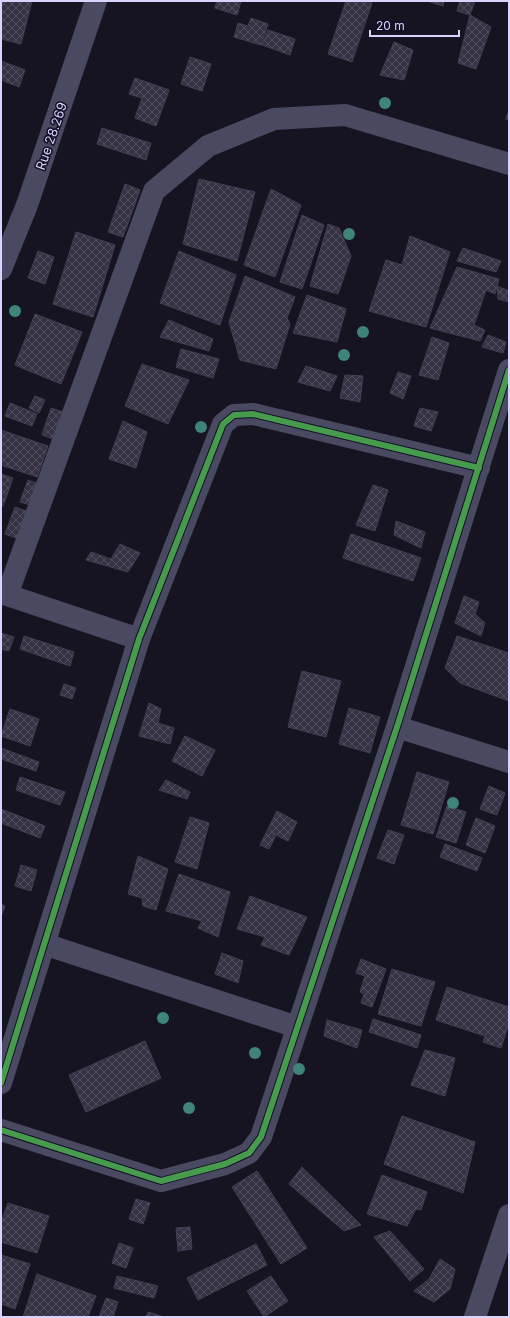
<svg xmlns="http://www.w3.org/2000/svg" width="510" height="1318" font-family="Inter,sans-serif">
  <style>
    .building { fill: url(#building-cross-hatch); stroke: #433f54 }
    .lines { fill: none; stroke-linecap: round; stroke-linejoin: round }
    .minor { stroke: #4a4962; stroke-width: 22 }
    .cycleway-casing { stroke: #130f26; stroke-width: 8 }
    .cycleway { stroke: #469c4c; stroke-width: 6 }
    .tree { fill: #3e8478 }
    .labels { text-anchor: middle; stroke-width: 3; stroke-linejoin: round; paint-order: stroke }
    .street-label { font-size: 13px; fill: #d9d4ff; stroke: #130f26 }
  </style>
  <defs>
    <pattern id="building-cross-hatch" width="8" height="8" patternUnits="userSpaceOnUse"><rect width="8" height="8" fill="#343243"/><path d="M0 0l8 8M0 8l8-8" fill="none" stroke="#514f5f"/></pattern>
  </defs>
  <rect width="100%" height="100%" fill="#161421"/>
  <path class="building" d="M 1,1 L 32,1 L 21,44 L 1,39 Z
    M 217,1 L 241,1 L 237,15 L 215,8 Z
    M 346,1 L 365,1 L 372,3 L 352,62 L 328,54 Z
    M 427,1 L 444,1 L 443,6 Z
    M 460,1 L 475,1 L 470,15 L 457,11 Z
    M 470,15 L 491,27 L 476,69 L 458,63 Z
    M 251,18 L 268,24 L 261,45 L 234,37 L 238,23 L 248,26 Z
    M 268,30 L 295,39 L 290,55 L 262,45 Z
    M 394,42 L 413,50 L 404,80 L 380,75 Z
    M 190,57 L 211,64 L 202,91 L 181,84 Z
    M 1,61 L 25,70 L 19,87 L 1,80 Z
    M 135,78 L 169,90 L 156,126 L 135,118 L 142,98 L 129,94 Z
    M 509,110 L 509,120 L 506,119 Z
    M 102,128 L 151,143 L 146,160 L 97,144 Z
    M 199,179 L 255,192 L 237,261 L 183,244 Z
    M 125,184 L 140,190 L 123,237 L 108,232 Z
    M 271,189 L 301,205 L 275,277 L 244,265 Z
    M 302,215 L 324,225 L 302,289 L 280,282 Z
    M 328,224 L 339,228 L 351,256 L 338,294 L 310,286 Z
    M 76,232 L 115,245 L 93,317 L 53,304 Z
    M 410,236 L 450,252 L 426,327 L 369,311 L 386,260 L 402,265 Z
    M 463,248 L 501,261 L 496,272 L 457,261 Z
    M 38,251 L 54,257 L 45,284 L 28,278 Z
    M 179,251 L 236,275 L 220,325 L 160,303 Z
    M 457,267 L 499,279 L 495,294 L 486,290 L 474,325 L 485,330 L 480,341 L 430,328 Z
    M 245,276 L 295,297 L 287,318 L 290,324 L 276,369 L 240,360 L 229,322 Z
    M 497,286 L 509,291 L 509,302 L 498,299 Z
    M 307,295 L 346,309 L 337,342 L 293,333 Z
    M 35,314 L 82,332 L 61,384 L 15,365 Z
    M 169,320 L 213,339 L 209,351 L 160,337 Z
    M 488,335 L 506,342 L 503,353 L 482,347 Z
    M 432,337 L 449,343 L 438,380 L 419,375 Z
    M 181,349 L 219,359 L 213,378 L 176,367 Z
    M 142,364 L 189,380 L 168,424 L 125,406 Z
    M 306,366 L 337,376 L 330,391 L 298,382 Z
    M 398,372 L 411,376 L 403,399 L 390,393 Z
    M 345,375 L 363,376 L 360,402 L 340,398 Z
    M 35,396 L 45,400 L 39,413 L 29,408 Z
    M 10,403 L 37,414 L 32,426 L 5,416 Z
    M 51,408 L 66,413 L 56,440 L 42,435 Z
    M 420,408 L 438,412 L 431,431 L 414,426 Z
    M 123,421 L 147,432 L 136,468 L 109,459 Z
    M 1,430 L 48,446 L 37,477 L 1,465 Z
    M 1,474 L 13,478 L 3,506 L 1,506 Z
    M 28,480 L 41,485 L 34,506 L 20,502 Z
    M 373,485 L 388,490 L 375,531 L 356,525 Z
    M 15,507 L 32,513 L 22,540 L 5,534 Z
    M 396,521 L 425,532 L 421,548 L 394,535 Z
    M 351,534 L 421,558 L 413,581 L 343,558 Z
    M 120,544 L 140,553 L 128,572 L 86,560 L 91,552 L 111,559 Z
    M 464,596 L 479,602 L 475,614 L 485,623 L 481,636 L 455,623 Z
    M 1,633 L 14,637 L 9,651 L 1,649 Z
    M 24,636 L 74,652 L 70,666 L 20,649 Z
    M 457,636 L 509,653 L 509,701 L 460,683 L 445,668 Z
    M 302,671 L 341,681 L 326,737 L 288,727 Z
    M 64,684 L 76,688 L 72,699 L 60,695 Z
    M 149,703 L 161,709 L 158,723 L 174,728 L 170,744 L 139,736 Z
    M 349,708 L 380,717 L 370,753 L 339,744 Z
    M 10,709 L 39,719 L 30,746 L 1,736 Z
    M 185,736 L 215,750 L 202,776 L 172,761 Z
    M 1,748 L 39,762 L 36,771 L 1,759 Z
    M 417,772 L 449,782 L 433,834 L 401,825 Z
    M 20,777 L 65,792 L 60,805 L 16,790 Z
    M 166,780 L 190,792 L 187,799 L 159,790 Z
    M 489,786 L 505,793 L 497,815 L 480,809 Z
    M 447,806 L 466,812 L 456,843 L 436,837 Z
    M 1,809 L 45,826 L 40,838 L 1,823 Z
    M 277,811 L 297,822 L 288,841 L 276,835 L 269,849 L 260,845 Z
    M 190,817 L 209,823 L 197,869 L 175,862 Z
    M 476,818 L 495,826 L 485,853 L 466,845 Z
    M 388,830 L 404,835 L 394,864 L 377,858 Z
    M 445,844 L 482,858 L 477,871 L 440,857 Z
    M 138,856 L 168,869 L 156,910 L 143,906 L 142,898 L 128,894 Z
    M 21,865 L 37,870 L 31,891 L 15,886 Z
    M 179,874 L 230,892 L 218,937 L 198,928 L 202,921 L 166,911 Z
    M 250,896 L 307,917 L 289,955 L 261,945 L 265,937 L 237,929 Z
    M 1,904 L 5,906 L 1,917 Z
    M 222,953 L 243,961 L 238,983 L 215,974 Z
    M 361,959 L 386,969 L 372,1007 L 361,1003 L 364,994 L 360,992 L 365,976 L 356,973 Z
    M 392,969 L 435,982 L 421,1026 L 378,1014 Z
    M 447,987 L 509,1007 L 509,1023 L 501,1048 L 483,1042 L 485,1036 L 436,1020 Z
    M 373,1019 L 421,1035 L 417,1048 L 369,1032 Z
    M 327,1020 L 362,1030 L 357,1048 L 324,1036 Z
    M 145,1041 L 161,1078 L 86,1112 L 69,1075 Z
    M 425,1050 L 455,1058 L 445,1096 L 411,1085 Z
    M 402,1116 L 475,1142 L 463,1193 L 384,1164 Z
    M 302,1167 L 361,1225 L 344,1231 L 289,1184 Z
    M 257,1171 L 307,1248 L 281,1264 L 232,1187 Z
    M 382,1175 L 427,1192 L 421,1210 L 416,1209 L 407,1226 L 367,1214 Z
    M 136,1199 L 150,1203 L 143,1224 L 129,1219 Z
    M 8,1203 L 49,1216 L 37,1253 L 1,1242 L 1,1223 Z
    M 190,1227 L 192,1249 L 178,1251 L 176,1228 Z
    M 390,1231 L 424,1269 L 410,1281 L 374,1237 Z
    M 119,1243 L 133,1248 L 126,1268 L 112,1263 Z
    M 256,1244 L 267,1265 L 198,1300 L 187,1278 Z
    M 1,1255 L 30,1264 L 15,1309 L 1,1304 Z
    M 440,1259 L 455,1269 L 450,1289 L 434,1302 L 414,1291 L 429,1279 Z
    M 37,1274 L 96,1296 L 88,1317 L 23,1317 Z
    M 117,1276 L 158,1286 L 154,1298 L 114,1288 Z
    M 271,1276 L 288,1301 L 264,1317 L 247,1291 Z
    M 106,1298 L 118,1302 L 113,1317 L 99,1317 Z
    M 148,1312 L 164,1317 L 146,1317 Z"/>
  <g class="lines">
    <path class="minor" d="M 1,269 L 27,205 L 96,1
      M 1,593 L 139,639
      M 7,595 L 154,191 L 208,146 L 274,119 L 345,115 L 509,164
      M 397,727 L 509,762
      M 44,944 L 297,1027
      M 1,1083 L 139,639 L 223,424 L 234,415 L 253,414 L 479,468
      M 1,1130 L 161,1181 L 225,1164 L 249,1153 L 261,1137 L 397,727 L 509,370
      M 475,1317 L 509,1215"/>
    <g class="cycleway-casing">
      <path id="cycleway" d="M 1,1083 L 139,639 L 223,424 L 234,415 L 253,414 L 479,468
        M 1,1130 L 161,1181 L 225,1164 L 249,1153 L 261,1137 L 397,727 L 509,370"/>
    </g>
    <use href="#cycleway" class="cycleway"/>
  </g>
  <g class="tree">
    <circle cx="385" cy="103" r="6"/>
    <circle cx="349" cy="234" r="6"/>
    <circle cx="15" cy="311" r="6"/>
    <circle cx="363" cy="332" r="6"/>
    <circle cx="344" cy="355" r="6"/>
    <circle cx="201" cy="427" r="6"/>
    <circle cx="453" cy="803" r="6"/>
    <circle cx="163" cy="1018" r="6"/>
    <circle cx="255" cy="1053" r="6"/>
    <circle cx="299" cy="1069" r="6"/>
    <circle cx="189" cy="1108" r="6"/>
  </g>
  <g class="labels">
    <g class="street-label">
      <text transform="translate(51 136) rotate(-71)" y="5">Rue 28.269</text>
    </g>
  </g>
  <rect width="510" height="1318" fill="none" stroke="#d9d4ff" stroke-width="4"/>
  <path d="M370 30v6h89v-6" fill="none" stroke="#d9d4ff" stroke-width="2"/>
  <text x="376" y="30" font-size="12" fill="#d9d4ff" stroke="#130f26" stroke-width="3" paint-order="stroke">20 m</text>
</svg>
